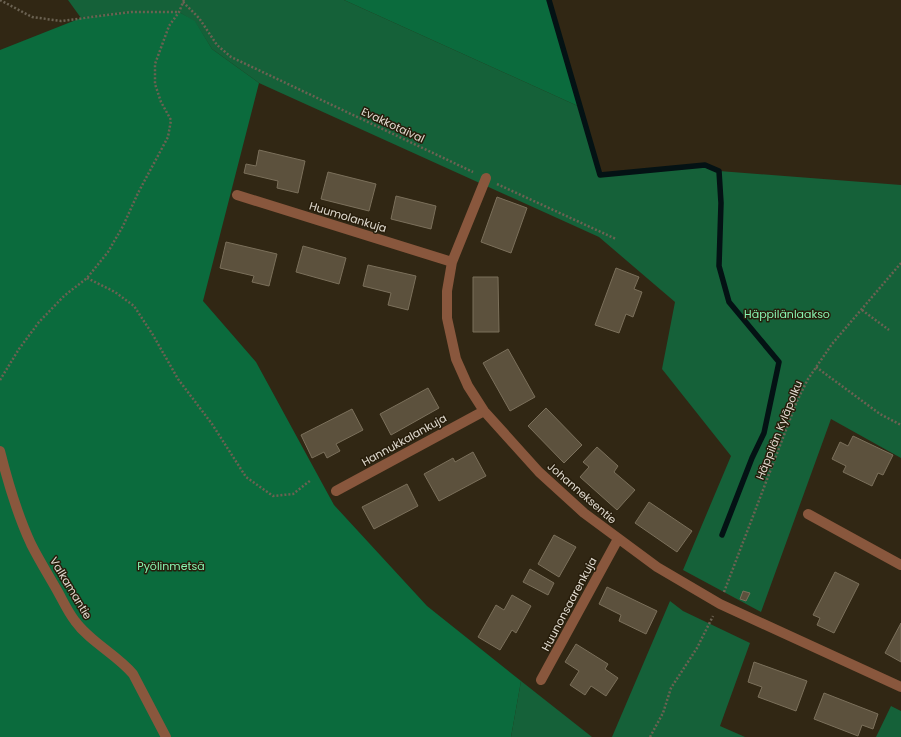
<svg xmlns="http://www.w3.org/2000/svg" width="901" height="737" font-family="Poppins,sans-serif">
  <style>
    .green { fill: #156139 }
    .forest { fill: #0b6b3d }
    .lines { fill: none; stroke-linecap: round; stroke-linejoin: round }
    .stream { stroke: #041214; stroke-width: 5.5 }
    .building { fill: #5c513d; stroke: #7b705b }
    .path { stroke: #6b6252; stroke-width: 2.5; stroke-dasharray: 2 2; stroke-linecap: butt }
    .lane { stroke: #89573d; stroke-width: 10 }
    .street { stroke: #89573d; stroke-width: 10 }
    .labels { text-anchor: middle; stroke-width: 3; stroke-linejoin: round; paint-order: stroke }
    .street-label { font-size: 11px; fill: #e1dbd0; stroke: #271d0b }
    .park-label { font-size: 11px; fill: #87f6b2; stroke: #271d0b }
  </style>
  <rect width="100%" height="100%" fill="#312714"/>
  <path class="green" d="M 68,0 L 344,0 L 580,107 L 600,174 L 705,165 L 719,171 L 901,185 L 901,458 L 831,419 L 761,612 L 683,570 L 731,456 L 662,369 L 675,302 L 599,237 L 259,83 L 212,49 L 195,22 L 179,12 L 131,12 L 81,18 Z
    M 670,601 L 683,611 L 750,643 L 720,726 L 745,737 L 612,737 Z
    M 521,681 L 592,737 L 511,737 Z
    M 891,706 L 901,711 L 901,737 L 876,737 Z"/>
  <path class="forest" d="M 344,0 L 549,0 L 580,107 Z
    M 131,12 L 179,12 L 195,21 L 212,49 L 259,83 L 203,301 L 256,362 L 334,505 L 427,606 L 521,681 L 511,737 L 0,737 L 0,50 L 81,18 Z"/>
  <g class="lines">
    <path class="stream" d="M 549,0 L 600,175 L 705,165 L 719,171 L 721,203 L 719,266 L 729,302 L 779,362 L 764,433 L 752,458 L 722,535"/>
  </g>
  <path class="building" d="M 259,150 L 305,161 L 298,193 L 277,188 L 278,181 L 244,173 L 246,164 L 256,166 Z
    M 328,172 L 376,184 L 369,211 L 321,199 Z
    M 396,196 L 436,206 L 431,229 L 391,219 Z
    M 497,197 L 527,208 L 511,253 L 481,242 Z
    M 226,242 L 277,254 L 269,286 L 252,282 L 254,276 L 220,268 Z
    M 303,246 L 346,258 L 339,284 L 296,272 Z
    M 368,265 L 416,276 L 408,310 L 388,305 L 391,293 L 363,286 Z
    M 616,268 L 639,277 L 634,289 L 642,292 L 633,317 L 626,314 L 619,333 L 595,325 Z
    M 473,277 L 498,277 L 499,332 L 473,332 Z
    M 508,349 L 535,397 L 510,411 L 483,363 Z
    M 428,388 L 439,408 L 391,435 L 380,414 Z
    M 546,408 L 582,445 L 564,463 L 528,426 Z
    M 352,409 L 363,430 L 336,444 L 340,451 L 327,458 L 324,452 L 312,458 L 301,435 Z
    M 853,436 L 893,455 L 883,475 L 878,473 L 872,486 L 843,472 L 846,466 L 832,459 L 840,442 L 848,446 Z
    M 597,447 L 618,466 L 614,472 L 635,490 L 617,510 L 580,477 L 589,467 L 583,462 Z
    M 473,452 L 486,476 L 439,501 L 424,474 L 453,458 L 455,462 Z
    M 407,484 L 418,506 L 374,529 L 362,507 Z
    M 649,502 L 692,531 L 677,552 L 635,523 Z
    M 554,535 L 576,547 L 559,577 L 538,564 Z
    M 530,569 L 554,583 L 548,595 L 523,582 Z
    M 835,572 L 859,584 L 834,633 L 817,625 L 820,618 L 813,615 Z
    M 607,587 L 657,611 L 646,634 L 619,621 L 621,615 L 599,604 Z
    M 743,591 L 750,593 L 746,601 L 740,599 Z
    M 512,595 L 531,606 L 516,633 L 512,630 L 500,650 L 478,637 L 496,605 L 504,610 Z
    M 901,623 L 901,662 L 885,653 Z
    M 576,644 L 608,664 L 605,669 L 618,678 L 606,696 L 591,686 L 585,695 L 570,685 L 579,671 L 565,662 Z
    M 754,662 L 807,681 L 796,711 L 758,697 L 762,687 L 748,682 Z
    M 824,693 L 878,714 L 873,729 L 862,725 L 858,736 L 814,719 Z"/>
  <g class="lines">
    <path class="path" d="M 0,0 L 32,17 L 61,21 L 131,12 L 178,12
      M 183,2 L 199,18 L 217,45 L 231,57 L 473,172
      M 497,184 L 616,239
      M 87,278 L 115,292 L 134,306 L 153,335 L 178,379 L 212,424 L 246,477 L 273,496 L 293,494 L 311,480
      M 862,310 L 889,330
      M 816,367 L 880,414 L 901,425
      M 0,380 L 19,349 L 39,322 L 64,296 L 87,278 L 108,252 L 123,226 L 138,193 L 168,137 L 171,120 L 161,102 L 155,84 L 155,64 L 169,26 L 179,12 L 184,0
      M 724,592 L 797,401 L 808,379 L 832,344 L 901,263
      M 650,737 L 663,713 L 671,688 L 697,648 L 713,616"/>
    <path class="lane" d="M 0,451 C 8,483 17,514 31,544 C 39,560 49,576 58,592 C 63,601 68,612 75,621 C 90,642 116,654 133,674 L 166,737"/>
    <path class="street" d="M 486,178 L 452,262 L 447,291 L 447,318 L 456,359 L 468,386 L 484,411 L 539,472 L 584,513 L 657,567 L 720,604 L 901,687
      M 237,195 L 452,262
      M 336,491 L 484,411
      M 808,514 L 901,565
      M 541,680 L 618,539"/>
  </g>
  <g class="labels">
    <g class="street-label">
      <text transform="translate(393 125) rotate(25)" y="4">Evakkotaival</text>
      <text transform="translate(348 217) rotate(17)" y="4">Huumolankuja</text>
      <text transform="translate(779 430) rotate(-68)" y="4">Häppilän Kyläpolku</text>
      <text transform="translate(404 440) rotate(-29)" y="4">Hannukkalankuja</text>
      <text transform="translate(582 493) rotate(41)" y="4">Johanneksentie</text>
      <text transform="translate(71 588) rotate(59)" y="4">Valkamantie</text>
      <text transform="translate(569 604) rotate(-62)" y="4">Huunonsaarenkuja</text>
    </g>
    <g class="park-label">
      <text x="787" y="318">Häppilänlaakso</text>
      <text x="171" y="570">Pyölinmetsä</text>
    </g>
  </g>
</svg>
